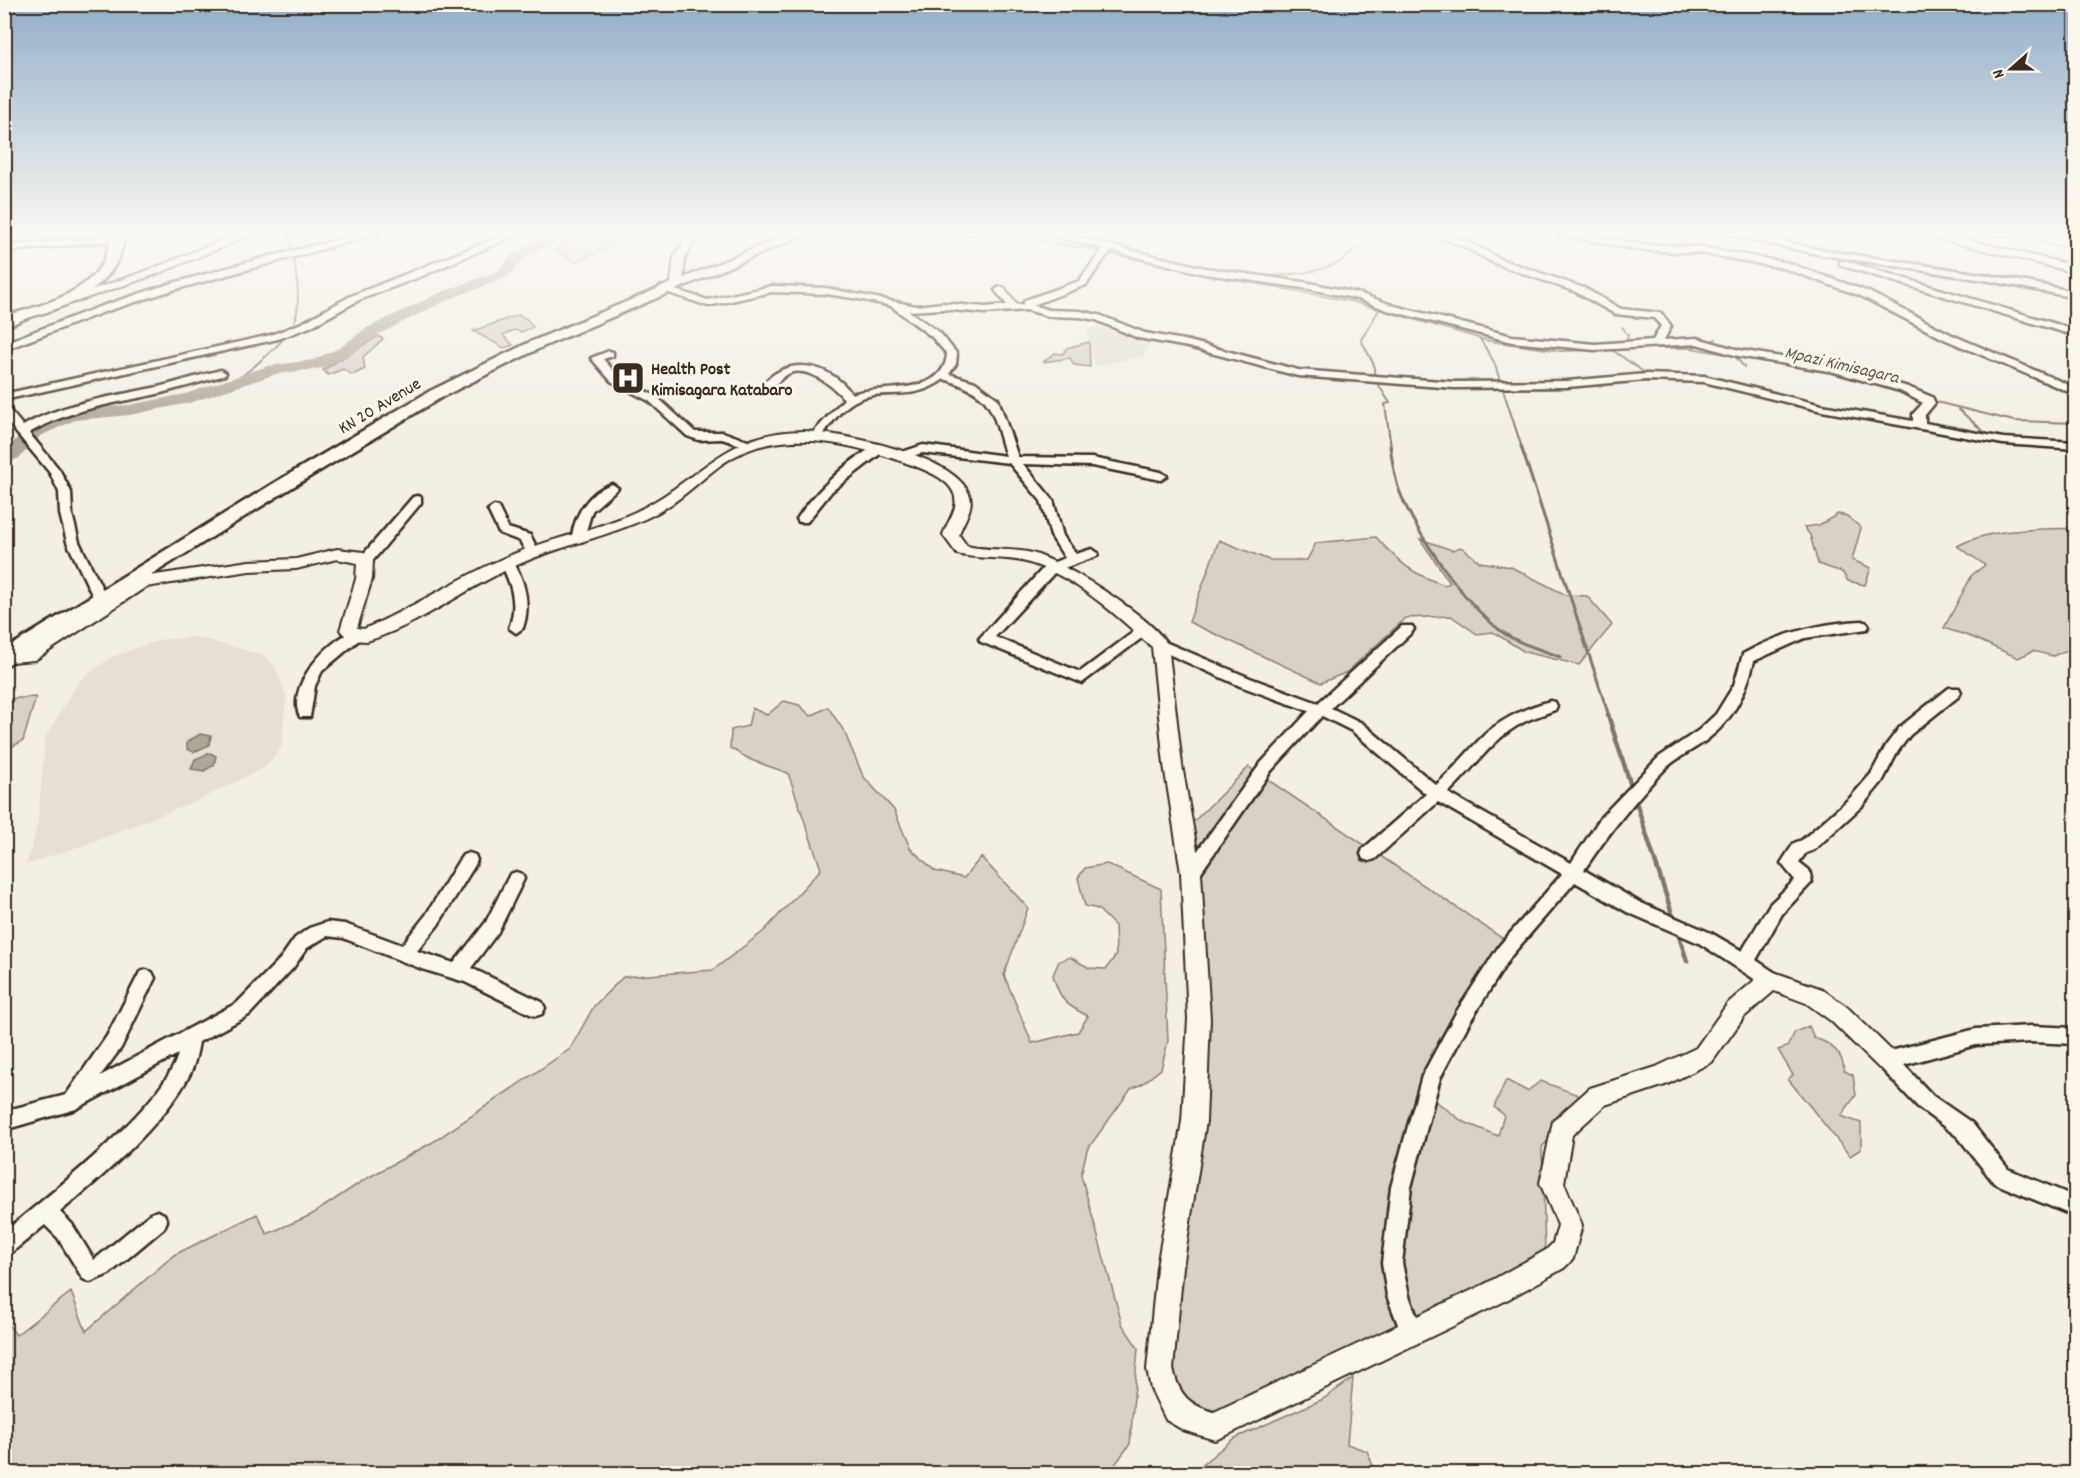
<svg xmlns="http://www.w3.org/2000/svg" width="2080" height="1478" font-family="Dekko,sans-serif">
  <style>
    .built { fill: #e5dfd4 }
    .green { fill: #d8d1c6; stroke: #8a7e72; stroke-width: 1.5 }
    .water { fill: #afa69a; stroke: #817468; stroke-width: 1.5 }
    .lines { fill: none; stroke-linecap: round; stroke-linejoin: round }
    .stream-far2 { stroke: #817468; stroke-width: 2 }
    .stream-far1 { stroke: #817468; stroke-width: 3 }
    .stream { stroke: #817468; stroke-width: 4.5 }
    .river { fill: #afa69a; fill-rule: evenodd }
    .minor-casing { stroke: #3b2a1e; stroke-width: 5 }
    .tertiary-casing { stroke: #3b2a1e; stroke-width: 4 }
    .secondary-casing { stroke: #3b2a1e; stroke-width: 5 }
    .minor { fill: #fbf7ec; fill-rule: evenodd }
    .tertiary { fill: #fbf7ec; fill-rule: evenodd }
    .secondary { fill: #fbf7ec; fill-rule: evenodd }
    .labels { text-anchor: middle; stroke-width: 6; stroke-linejoin: round; paint-order: stroke }
    .far-water-label { font-size: 18px; font-style: italic; fill: #645549; stroke: #fbf7ec }
    .far-poi-label { font-size: 18px; font-weight: bold; fill: #3b2a1e; stroke: #fbf7ec; text-anchor: start }
    .far-street-label { font-size: 18px; fill: #3b2a1e; stroke: #fbf7ec }
  </style>
  <rect width="100%" height="100%" fill="#f3efe4"/>
  <filter id="ink" filterUnits="userSpaceOnUse"><feTurbulence type="fractalNoise" baseFrequency=".0167" numOctaves="2"/><feDisplacementMap in="SourceGraphic" scale="12" xChannelSelector="R" yChannelSelector="G"/><feConvolveMatrix kernelMatrix="1 2 1 2 8 2 1 2 1" color-interpolation-filters="sRGB"/></filter>
  <g filter="url(#ink)">
    <path class="built" d="M 1105,325 L 1150,342 L 1143,356 L 1095,366 L 1086,329 Z
      M 195,637 L 263,655 L 275,666 L 286,697 L 281,748 L 265,767 L 203,798 L 98,840 L 27,864 L 38,822 L 45,738 L 79,681 L 110,658 L 159,640 Z"/>
    <path class="green" d="M 577,234 L 612,234 L 621,242 L 576,262 L 554,250 Z
      M 518,315 L 527,319 L 533,327 L 521,332 L 514,330 L 503,335 L 513,345 L 504,348 L 473,331 Z
      M 378,336 L 383,339 L 363,357 L 365,369 L 352,375 L 343,369 L 328,375 L 323,370 Z
      M 1089,342 L 1090,367 L 1074,365 L 1070,358 L 1043,362 L 1055,353 L 1063,354 L 1067,348 Z
      M 1838,514 L 1847,516 L 1861,528 L 1852,560 L 1871,568 L 1865,585 L 1848,581 L 1842,572 L 1818,564 L 1810,535 L 1804,527 L 1819,525 Z
      M 2075,528 L 2075,647 L 2053,656 L 2033,651 L 2018,658 L 1974,638 L 1944,628 L 1972,575 L 1985,565 L 1957,546 C 1993,527 2035,530 2075,528 Z
      M 1376,537 C 1398,562 1413,575 1445,585 L 1450,583 L 1420,539 L 1452,550 L 1461,547 L 1480,562 L 1511,567 L 1566,595 L 1587,596 L 1612,625 L 1579,665 L 1525,652 L 1493,632 L 1477,634 L 1451,616 L 1406,618 L 1347,672 L 1321,683 L 1189,622 L 1219,540 L 1269,560 L 1307,560 L 1316,543 Z
      M 36,697 L 23,741 L 13,746 L 8,736 L 5,737 L 5,699 Z
      M 784,701 L 799,705 L 811,716 L 828,707 L 844,731 L 863,776 L 894,810 L 910,848 L 935,871 L 964,878 L 981,857 L 1028,908 L 1004,975 L 1032,1043 L 1078,1032 L 1088,1016 C 1066,1005 1060,1001 1053,975 L 1059,961 L 1070,957 L 1089,968 L 1106,969 L 1116,955 L 1115,926 L 1098,909 L 1085,906 L 1078,878 L 1085,868 L 1107,864 L 1161,889 L 1168,1041 L 1161,1069 L 1142,1084 L 1131,1089 L 1087,1150 L 1081,1175 L 1122,1324 L 1138,1348 L 1130,1444 L 1109,1473 L 5,1473 L 5,1320 L 16,1335 L 71,1292 L 86,1331 L 174,1255 L 257,1214 L 267,1234 L 311,1215 L 364,1180 L 433,1142 L 570,1049 L 594,1006 L 623,977 L 713,970 L 764,931 L 821,869 L 788,773 L 751,760 L 730,748 L 731,730 L 748,726 L 752,708 L 767,715 Z
      M 1249,767 L 1515,947 L 1483,991 L 1433,1099 L 1462,1121 L 1498,1136 L 1504,1115 L 1494,1107 L 1506,1080 L 1527,1091 L 1541,1081 L 1586,1098 L 1542,1147 L 1545,1253 L 1536,1264 L 1215,1415 L 1185,1408 L 1169,1380 L 1205,1077 L 1186,829 Z
      M 1809,1026 L 1814,1038 C 1830,1042 1844,1054 1844,1071 L 1853,1075 L 1856,1095 L 1841,1116 L 1861,1123 L 1861,1149 L 1850,1156 L 1788,1079 L 1793,1075 L 1778,1050 L 1787,1047 L 1795,1032 Z
      M 1353,1378 L 1347,1444 L 1367,1451 L 1376,1473 L 1192,1473 L 1233,1439 L 1323,1399 Z"/>
    <path class="water" d="M 200,734 L 211,736 L 209,745 L 194,752 L 187,749 L 187,742 Z
      M 210,753 L 216,756 L 214,765 L 204,771 L 191,769 L 195,759 Z"/>
    <g class="lines">
      <path class="stream-far2" d="M 950,234 L 1042,241 L 1098,251
        M 1985,234 L 2076,248
        M 1107,253 L 1184,269
        M 1212,275 L 1354,302 L 1489,341 L 1561,351 L 1598,350
        M 1263,277 C 1295,273 1334,275 1356,248
        M 1379,310 L 1361,340 L 1374,365 L 1374,378 L 1390,403 L 1385,404 L 1391,448
        M 1622,327 L 1628,335 L 1625,345
        M 1480,339 L 1494,362 L 1522,448
        M 1623,348 L 1691,348 L 1834,373 L 1910,395
        M 1691,348 L 1716,339
        M 1611,349 L 1645,373
        M 1735,356 L 1744,367
        M 1803,362 L 1814,358
        M 236,381 C 253,367 291,339 296,317 C 302,291 293,260 289,234
        M 1932,401 L 2014,421 L 2076,423
        M 1958,409 L 1990,437"/>
      <path class="stream-far1" d="M 1390,446 C 1392,460 1394,474 1398,487 C 1413,530 1465,604 1501,631 C 1518,644 1541,649 1560,657
        M 1521,446 L 1609,716"/>
      <path class="stream" d="M 1608,715 L 1632,789
        M 1635,799 L 1674,920
        M 1677,930 L 1687,961"/>
      <path class="river" d="M 554,234 L 572,234 L 536,251 L 523,260 L 508,277 L 447,300 L 377,335 L 353,353 L 323,368 L 276,374 L 189,403 L 129,415 L 75,420 L 40,436 L 19,458 L 4,464 L 4,451 L 28,428 L 66,411 L 129,405 L 185,394 L 268,366 L 313,360 L 341,347 L 365,329 L 437,294 L 498,271 L 513,254 L 526,245 Z"/>
      <g class="minor-casing">
        <path id="minor" d="M 362,234 L 377,234 L 173,290 L 107,311 L 4,350 L 4,343 L 99,307 L 166,285 L 267,257 Z
          M 506,234 L 518,234 L 422,276 L 359,300 L 310,327 L 278,339 L 4,400 L 4,394 L 271,335 L 302,323 L 351,296 Z
          M 1048,234 L 1063,234 L 1205,268 L 1310,283 L 1361,294 L 1395,306 L 1512,336 L 1595,344 L 1653,340 L 1661,326 L 1654,318 L 1615,314 L 1576,292 L 1494,263 L 1465,247 L 1431,234 L 1444,234 L 1471,243 L 1500,259 L 1584,288 L 1621,309 L 1661,313 L 1671,326 L 1664,340 L 1697,338 L 1739,350 L 1835,366 L 1908,387 L 1932,397 L 1935,403 L 1925,415 L 1925,423 L 2003,438 L 2076,442 L 2076,449 L 2003,444 L 1822,411 L 1704,382 L 1646,380 L 1567,387 L 1454,388 L 1298,376 L 1188,347 L 1138,338 L 1096,320 L 1080,317 L 1048,316 L 1027,310 L 985,313 L 942,309 L 909,311 L 940,333 L 957,354 L 956,364 L 949,374 L 975,382 L 998,399 L 1018,457 L 1092,458 L 1161,472 L 1167,476 L 1161,480 L 1092,466 L 1023,464 L 1053,500 L 1063,536 L 1076,554 L 1092,549 L 1098,553 L 1097,556 L 1056,571 L 995,637 L 1080,672 L 1139,628 L 1144,626 L 1151,631 L 1082,683 L 981,642 L 979,639 L 1046,565 L 1065,558 L 1051,536 L 1041,501 L 1009,463 L 923,453 L 899,459 L 893,455 L 923,445 L 1006,456 C 991,409 995,395 944,379 C 910,404 884,386 855,401 C 840,409 830,426 820,438 L 816,439 L 810,436 L 844,399 C 834,386 805,364 788,374 C 780,378 776,386 768,388 L 762,385 C 789,354 830,364 852,394 C 879,384 944,398 947,354 L 932,337 L 891,306 L 859,299 L 826,294 L 772,292 L 708,306 L 657,289 L 662,286 L 708,300 L 772,286 L 826,288 L 916,306 L 942,303 L 985,307 L 1007,305 L 995,290 L 1000,287 L 1004,288 L 1017,305 L 1023,304 L 1025,300 L 1079,281 L 1103,249 ZM 1112,251 L 1205,274 L 1310,289 L 1358,299 L 1387,310 L 1512,342 L 1595,350 L 1697,344 L 1738,356 L 1834,372 L 1900,391 L 1923,403 L 1913,414 L 1913,421 L 1822,405 L 1704,376 L 1646,374 L 1567,381 L 1454,382 L 1298,370 L 1189,341 L 1145,333 L 1099,315 L 1080,311 L 1049,310 L 1033,305 L 1086,285 L 1104,259 Z
          M 1558,234 L 1577,234 L 1640,244 L 1700,247 L 1788,263 L 1869,292 L 1952,335 L 2076,388 L 2076,395 L 1944,339 L 1861,296 L 1783,268 L 1700,253 L 1640,250 Z
          M 1726,234 C 1753,231 1789,244 1817,249 C 1903,263 1990,273 2076,292 L 2076,298 L 1990,281 L 1817,254 Z
          M 116,235 L 121,238 L 119,240 L 4,252 L 4,246 Z
          M 1840,261 L 1846,261 L 2076,330 L 2076,336 L 1840,265 Z
          M 22,313 L 27,316 L 26,318 L 4,328 L 4,321 Z
          M 609,351 L 613,352 L 613,356 L 603,359 L 619,377 L 657,397 L 695,432 L 723,432 L 756,444 L 750,448 L 722,439 L 698,440 L 687,436 L 649,401 L 611,381 L 591,358 Z
          M 221,370 L 226,373 L 225,375 C 201,382 177,389 153,395 C 109,404 68,410 29,433 L 59,469 L 71,492 L 72,514 L 79,542 L 108,600 L 106,603 L 96,603 L 67,542 L 60,514 L 59,492 L 50,473 L 4,418 L 4,407 L 8,408 L 23,426 C 65,402 111,397 158,387 C 179,382 200,375 221,370 Z
          M 880,445 L 886,449 L 884,451 L 832,491 L 807,522 L 799,522 L 797,519 C 811,496 854,453 880,445 Z
          M 612,484 L 618,488 L 592,511 L 583,541 L 573,541 L 572,538 C 574,515 589,491 612,484 Z
          M 417,496 L 421,497 L 421,503 L 370,564 L 360,564 L 359,561 L 360,558 L 413,497 Z
          M 494,506 L 498,507 L 508,528 L 530,535 L 539,552 L 538,555 L 528,555 L 520,541 L 499,533 L 488,510 Z
          M 508,560 L 513,561 C 525,582 531,604 523,628 L 516,633 L 509,628 C 518,605 512,585 501,564 Z
          M 1862,621 L 1867,623 L 1869,626 L 1867,629 L 1805,638 L 1754,661 C 1747,690 1734,719 1709,738 C 1696,749 1679,756 1667,767 C 1635,799 1609,833 1584,870 L 1639,902 L 1711,933 L 1742,951 L 1770,904 L 1795,880 L 1781,863 L 1794,843 L 1802,840 L 1850,798 L 1871,774 L 1887,744 L 1900,727 L 1949,688 L 1959,688 L 1961,692 L 1959,696 L 1910,735 L 1898,751 L 1882,782 L 1862,806 L 1814,850 L 1806,853 L 1799,862 L 1809,870 L 1812,882 L 1782,914 L 1756,960 L 1777,974 L 1780,980 L 1777,986 L 1771,988 L 1765,986 L 1699,943 L 1627,912 L 1575,882 L 1511,956 L 1469,1023 L 1440,1078 L 1411,1187 L 1402,1263 L 1409,1296 L 1423,1332 L 1420,1340 L 1412,1343 L 1404,1340 L 1387,1296 L 1382,1263 L 1391,1187 L 1422,1076 L 1457,1011 L 1499,946 L 1562,874 L 1438,802 L 1375,859 L 1369,861 L 1363,859 L 1361,854 L 1363,849 L 1426,794 L 1352,731 L 1322,716 L 1271,771 L 1197,878 L 1191,880 L 1185,878 L 1183,873 L 1185,868 L 1261,763 L 1309,711 L 1240,686 L 1155,648 L 1153,645 L 1155,642 L 1165,642 L 1250,678 L 1318,703 L 1402,626 L 1412,626 L 1414,629 L 1412,632 L 1331,708 L 1362,723 L 1436,785 C 1456,768 1471,746 1490,730 C 1508,716 1528,707 1550,701 L 1555,702 L 1557,706 L 1555,710 C 1545,714 1534,717 1524,722 C 1493,737 1473,770 1448,793 L 1571,863 L 1601,817 L 1659,757 L 1699,730 L 1716,714 L 1734,685 L 1743,654 C 1781,633 1819,623 1862,621 Z
          M 355,631 L 362,636 L 360,639 L 322,671 L 315,686 L 310,717 L 300,717 C 285,687 328,639 355,631 Z
          M 469,853 L 475,855 L 477,860 L 475,865 L 438,925 L 417,951 L 454,963 L 486,922 L 510,874 L 516,872 L 522,874 L 524,879 L 498,932 L 471,968 L 542,1002 L 545,1008 L 542,1014 L 536,1016 L 530,1014 L 465,982 L 422,969 L 343,938 L 327,936 L 307,948 L 293,968 L 249,1015 L 199,1042 C 197,1053 195,1064 190,1074 C 165,1123 103,1176 60,1212 L 72,1224 L 94,1260 L 150,1214 L 157,1211 L 164,1214 L 167,1221 L 164,1228 L 109,1274 L 90,1282 L 83,1279 L 58,1238 L 45,1225 L 11,1253 L 4,1256 L 4,1232 C 47,1197 166,1104 178,1054 L 76,1109 L 4,1130 L 4,1111 L 66,1095 L 107,1036 L 140,972 L 146,970 L 152,972 L 155,978 L 121,1048 L 100,1076 L 237,1003 L 281,958 L 295,938 L 309,928 L 327,922 L 345,924 L 402,945 L 426,915 L 458,862 L 463,855 Z
          M 2031,1026 L 2076,1028 L 2076,1044 L 2031,1042 L 1976,1045 L 1904,1065 L 1933,1096 L 1972,1123 L 2008,1169 L 2076,1197 L 2076,1217 L 1994,1183 L 1958,1137 L 1919,1108 L 1880,1067 L 1878,1061 L 1880,1055 L 1887,1052 L 1976,1029 Z"/>
      </g>
      <g class="tertiary-casing">
        <path id="tertiary" d="M 236,234 L 254,234 L 157,274 L 63,306 L 53,303 L 149,270 Z
          M 688,234 L 699,234 L 685,257 L 683,283 L 677,287 L 671,283 L 674,257 Z
          M 1927,234 L 1944,234 L 2076,266 L 2076,273 L 1928,236 Z
          M 804,431 C 843,434 956,454 970,496 C 974,509 962,523 959,535 L 967,546 C 989,551 1010,548 1032,553 C 1064,562 1152,617 1168,645 L 1182,765 L 1201,873 L 1210,1019 L 1206,1121 L 1183,1267 L 1173,1369 C 1179,1395 1189,1405 1214,1412 L 1485,1284 L 1546,1250 L 1553,1243 L 1558,1225 L 1540,1183 L 1553,1121 L 1590,1088 L 1656,1067 L 1696,1048 L 1728,1003 L 1763,973 L 1771,971 L 1822,989 L 1847,1007 L 1895,1054 L 1898,1061 L 1895,1068 L 1887,1071 L 1879,1068 L 1831,1021 L 1806,1003 L 1774,991 L 1744,1017 L 1712,1062 L 1668,1084 L 1605,1105 L 1572,1135 L 1564,1183 L 1582,1225 L 1573,1259 L 1564,1268 L 1503,1302 L 1225,1436 L 1215,1440 L 1183,1430 L 1166,1420 L 1151,1389 L 1147,1369 L 1157,1267 L 1182,1121 L 1188,1019 L 1181,873 L 1164,765 L 1152,647 C 1116,615 1074,575 1026,562 C 1003,556 979,560 957,554 L 943,535 C 946,525 953,516 955,506 C 960,482 926,470 909,464 C 848,442 779,425 722,464 C 699,481 679,502 653,515 C 609,537 561,545 517,565 C 467,587 418,626 367,641 L 349,640 L 340,630 L 356,579 L 357,563 L 337,559 L 296,569 L 249,571 L 146,587 L 35,660 L 11,662 L 4,659 L 5,652 L 26,650 L 142,577 L 249,561 L 296,559 L 337,549 L 364,552 L 373,561 L 372,579 L 357,628 L 364,629 C 413,608 458,578 506,557 C 548,539 594,531 635,512 C 699,482 723,431 804,431 Z"/>
      </g>
      <g class="secondary-casing">
        <path id="secondary" d="M 113,234 L 126,234 C 122,243 122,253 117,261 C 97,301 44,314 4,324 L 4,316 C 38,307 88,294 104,260 C 108,252 109,242 113,234 Z
          M 789,234 L 806,234 L 540,348 L 442,397 L 286,491 L 4,667 L 4,650 L 274,483 L 430,391 L 530,342 Z"/>
      </g>
      <use href="#minor" class="minor"/>
      <use href="#tertiary" class="tertiary"/>
      <use href="#secondary" class="secondary"/>
    </g>
  </g>
  <linearGradient id="sky" x2="0" y2="1"><stop stop-color="#91aec9"/><stop offset="0.53" stop-color="#faf8f3"/><stop offset="1" stop-color="#faf8f3" stop-opacity="0"/></linearGradient>
  <rect width="2080" height="440" fill="url(#sky)"/>
  <defs>
    <g id="hospital-square" transform="scale(1.725)"><rect x="-9" y="-9" width="18" height="18" rx="4" fill="#3b2a1e" stroke="#fbf7ec"/><path d="M-5-5h3v3.5h4V-5h3V5h-3V1.5h-4V5h-3Z" fill="#fff"/></g>
  </defs>
  <g fill-rule="evenodd">
    <use href="#hospital-square" x="628" y="378"/>
  </g>
  <g class="labels">
    <g class="far-water-label">
      <text transform="translate(1842 364) rotate(13)" y="6">Mpazi Kimisagara</text>
    </g>
    <g class="far-poi-label">
      <text x="651" y="374">Health Post<tspan x="651" dy="21">Kimisagara Katabaro</tspan></text>
    </g>
    <g class="far-street-label">
      <text transform="translate(379 405) rotate(-31)" y="6">KN 20 Avenue</text>
    </g>
  </g>
  <rect width="2080" height="1478" fill="none" stroke="#fbf7ec" stroke-width="24"/>
  <rect x="12" y="12" width="2056" height="1454" fill="none" stroke="#3b2a1e" stroke-width="2" filter="url(#ink)"/>
  <g transform="translate(2011 69) rotate(249)" stroke="#fbf7ec" stroke-width="4.5" paint-order="stroke">
  <path d="M0-4.5L10 22L0 15L-10 22Z" fill="#3b2a1e"/>
  <text y="-9" font-size="16" font-weight="bold" text-anchor="middle" fill="#3b2a1e">N</text>
  </g>
</svg>
